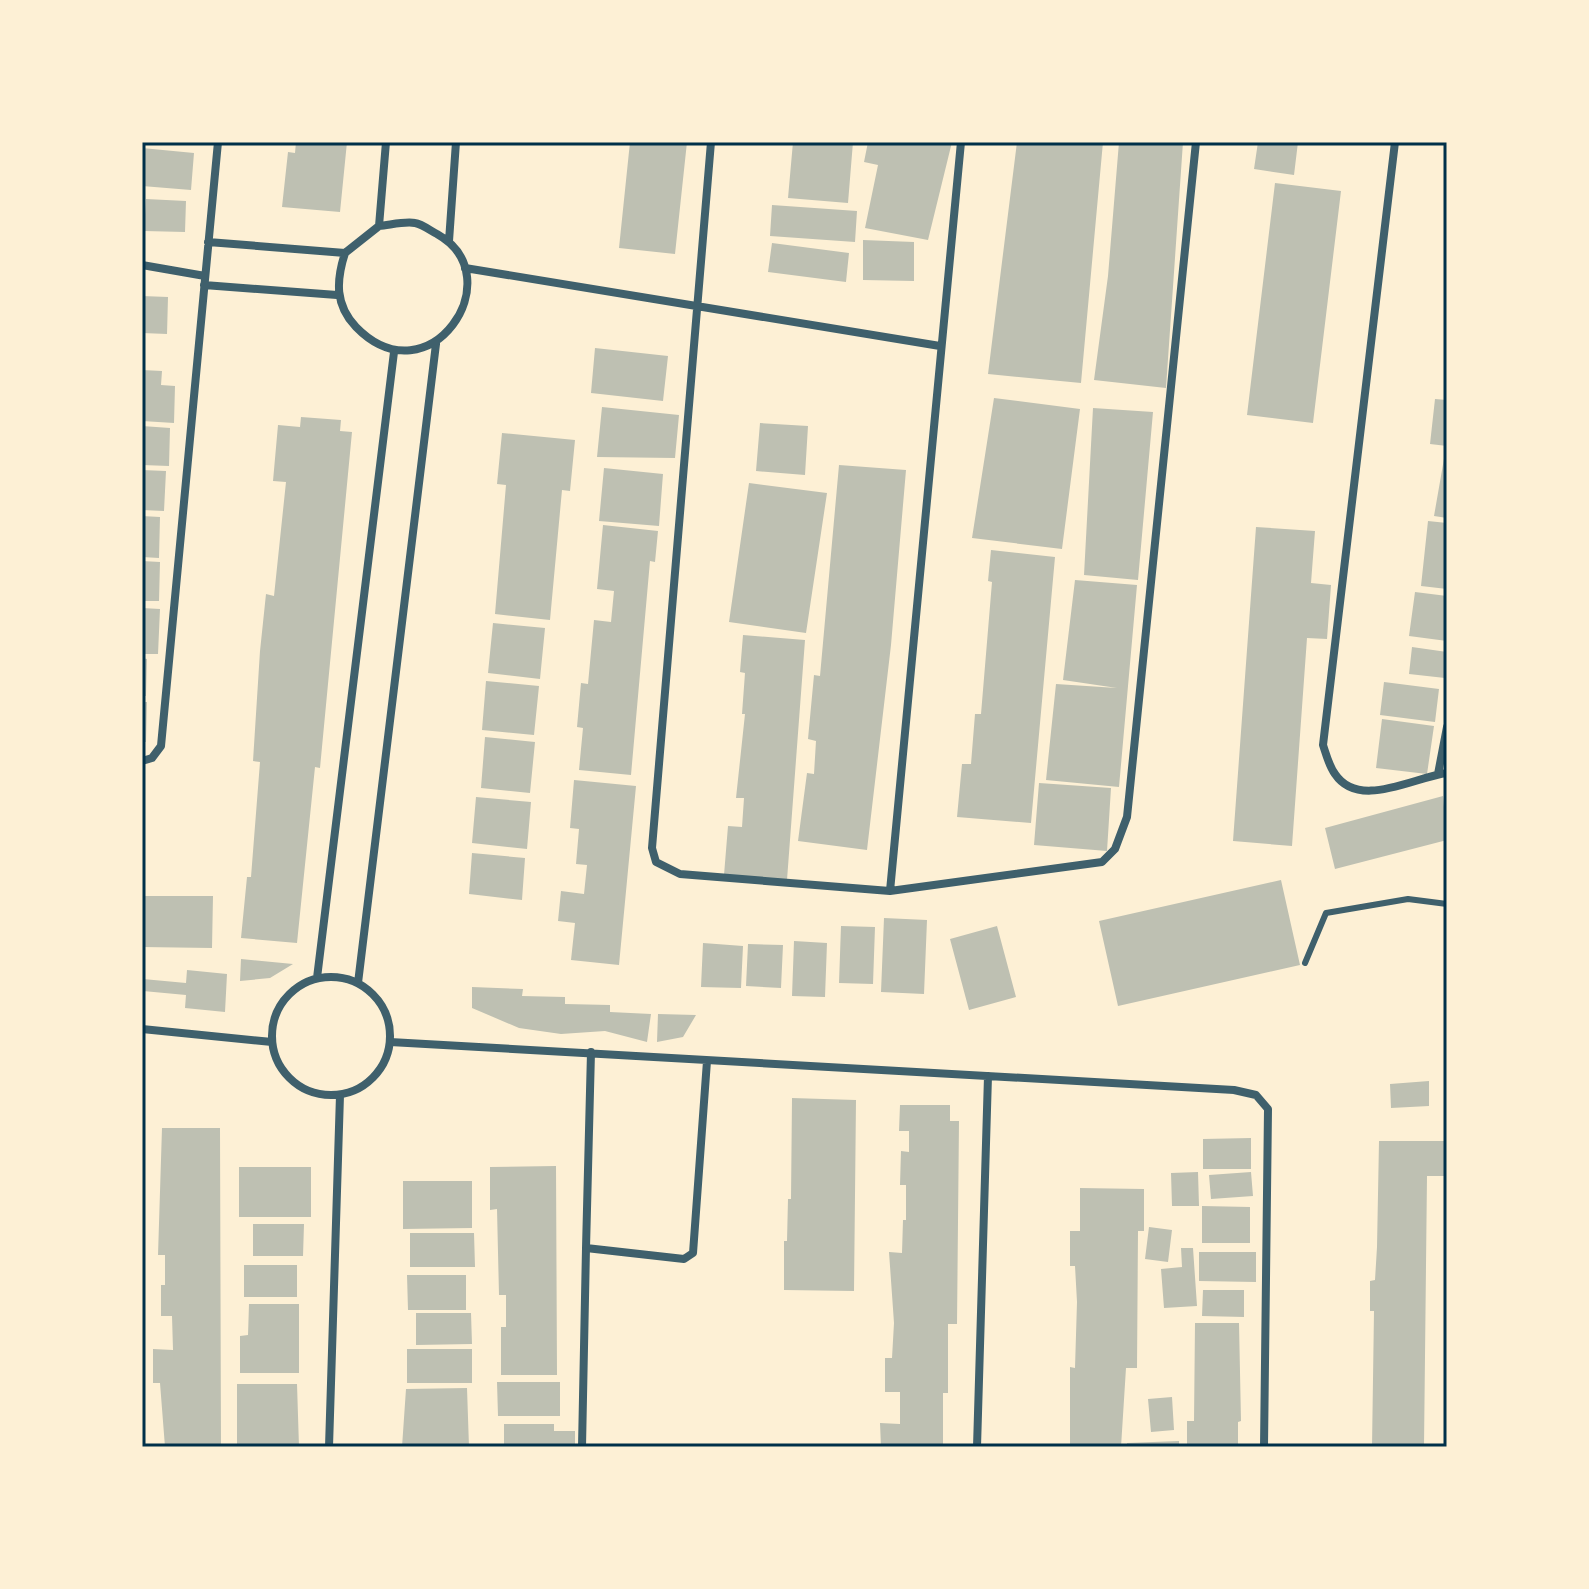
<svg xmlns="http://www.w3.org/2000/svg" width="1589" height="1589" font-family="Georgia,serif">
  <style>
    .building { fill: #bec0b2 }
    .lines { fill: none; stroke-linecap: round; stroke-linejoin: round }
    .service { stroke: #3f606c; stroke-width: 6 }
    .minor { stroke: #3f606c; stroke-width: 8 }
    .neatline { fill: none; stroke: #003049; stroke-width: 3 }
  </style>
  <rect width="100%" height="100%" fill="#fdf0d5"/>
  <path class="building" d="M 296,142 L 347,142 L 340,212 L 282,207 L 288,152 L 295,153 Z
    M 630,142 L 687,142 L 675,254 L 619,248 Z
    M 793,142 L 853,142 L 848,203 L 788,198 Z
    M 868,142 L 952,142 L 928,240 L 865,228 L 878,165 L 864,162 Z
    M 1017,142 L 1103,142 L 1081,383 L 988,374 Z
    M 1119,142 L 1183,142 L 1166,388 L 1094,380 L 1108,276 Z
    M 1258,142 L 1298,142 L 1294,175 L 1254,169 Z
    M 142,148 L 194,153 L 191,190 L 142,186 Z
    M 1275,183 L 1341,191 L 1313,423 L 1247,415 Z
    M 146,199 L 186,201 L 185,232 L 144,231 Z
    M 772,205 L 857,211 L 855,242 L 770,236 Z
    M 863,240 L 914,242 L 914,281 L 863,280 Z
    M 772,243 L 849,253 L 846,282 L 768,272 Z
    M 142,296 L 168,297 L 167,334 L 142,333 Z
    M 595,348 L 668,356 L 663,401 L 591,393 Z
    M 142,370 L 162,371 L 161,385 L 175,386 L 174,423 L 142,421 Z
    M 994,398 L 1080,409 L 1062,549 L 972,538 Z
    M 1435,399 L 1447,400 L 1447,446 L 1430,444 Z
    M 602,407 L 679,415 L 675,458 L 597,457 Z
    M 1093,408 L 1153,412 L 1138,580 L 1084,575 Z
    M 301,417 L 341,420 L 340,431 L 352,432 L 320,768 L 315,767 L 297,943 L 241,938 L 247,877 L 251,877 L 260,762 L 253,761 L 260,651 L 266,594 L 274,596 L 286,482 L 273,481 L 278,425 L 300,427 Z
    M 760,423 L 808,426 L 805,475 L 756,471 Z
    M 142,426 L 170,428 L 169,466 L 142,465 Z
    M 502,433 L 575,440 L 570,491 L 562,490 L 550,620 L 495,614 L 506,485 L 497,484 Z
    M 1445,453 L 1447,453 L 1447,518 L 1434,516 Z
    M 839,465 L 906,470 L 891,645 L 867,850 L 798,841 L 807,773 L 814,774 L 816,741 L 808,739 L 814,675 L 820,676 Z
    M 604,468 L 663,474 L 659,526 L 599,521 Z
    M 142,470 L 166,471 L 164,511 L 142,510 Z
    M 749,483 L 827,493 L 806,633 L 729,622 Z
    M 142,516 L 160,517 L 159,558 L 142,557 Z
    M 1428,521 L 1447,523 L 1447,589 L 1421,586 Z
    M 603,525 L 658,531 L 655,562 L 650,561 L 631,775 L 579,770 L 583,728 L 577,727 L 581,683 L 588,684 L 594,620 L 611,622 L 614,591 L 597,589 Z
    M 1256,527 L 1315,531 L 1311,583 L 1331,585 L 1327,639 L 1307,638 L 1292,846 L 1233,841 Z
    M 991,550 L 1055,557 L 1031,823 L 957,817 L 962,764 L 971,764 L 975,714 L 981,714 L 992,582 L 988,581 Z
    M 142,561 L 160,562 L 159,601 L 142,601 Z
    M 1075,580 L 1137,585 L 1119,787 L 1046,780 L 1056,684 L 1117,688 L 1063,680 Z
    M 1415,592 L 1447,596 L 1447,641 L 1409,636 Z
    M 142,608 L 160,609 L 158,654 L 142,654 Z
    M 493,623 L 545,628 L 540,679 L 488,673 Z
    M 743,635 L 805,640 L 787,880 L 724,875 L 728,826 L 742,827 L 744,798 L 736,798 L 745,714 L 742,714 L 745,673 L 740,672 Z
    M 1412,647 L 1447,652 L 1445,678 L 1409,674 Z
    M 142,658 L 147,659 L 146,696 L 142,696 Z
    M 486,681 L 539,686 L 534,735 L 482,730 Z
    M 1384,682 L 1439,689 L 1435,722 L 1380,715 Z
    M 142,702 L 147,702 L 146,742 L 142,742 Z
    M 1382,719 L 1434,726 L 1427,774 L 1376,768 Z
    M 485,737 L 535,742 L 530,793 L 481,788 Z
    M 574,780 L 636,786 L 619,965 L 571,960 L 575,923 L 558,921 L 561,891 L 584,894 L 587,865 L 576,864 L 579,829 L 570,828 Z
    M 1039,783 L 1111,788 L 1107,851 L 1034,845 Z
    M 1443,796 L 1447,840 L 1335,869 L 1325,828 Z
    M 476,797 L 531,802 L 527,849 L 472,843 Z
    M 472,853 L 525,858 L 522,900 L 469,894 Z
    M 1281,880 L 1300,965 L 1118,1006 L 1099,921 Z
    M 144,896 L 213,896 L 212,948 L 142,947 Z
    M 884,918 L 927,920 L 924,994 L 881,992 Z
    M 841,926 L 875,927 L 873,984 L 839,983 Z
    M 997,926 L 1016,997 L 969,1010 L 950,939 Z
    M 794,941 L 827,943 L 825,997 L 792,996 Z
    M 703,943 L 743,946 L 741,988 L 701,987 Z
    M 748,944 L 783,945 L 781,988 L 746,986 Z
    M 241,959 L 293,964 L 270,978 L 240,981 Z
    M 187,970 L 227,974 L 225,1012 L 185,1008 L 186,995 L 143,991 L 143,979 L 186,983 Z
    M 472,987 L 523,989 L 522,996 L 565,997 L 565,1004 L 610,1005 L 610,1012 L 651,1014 L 647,1042 L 605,1031 L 561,1034 L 519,1028 L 472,1008 Z
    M 658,1014 L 696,1015 L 683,1037 L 657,1042 Z
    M 1429,1081 L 1429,1106 L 1391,1108 L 1390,1084 Z
    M 792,1098 L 856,1100 L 854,1291 L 784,1290 L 784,1241 L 787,1241 L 788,1199 L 791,1199 Z
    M 900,1105 L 950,1105 L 950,1121 L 959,1121 L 957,1324 L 948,1324 L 948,1393 L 943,1393 L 943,1447 L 881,1447 L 880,1423 L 900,1424 L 900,1392 L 885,1392 L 885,1358 L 892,1358 L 894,1323 L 889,1252 L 902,1253 L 903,1220 L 906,1220 L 906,1185 L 900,1185 L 901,1151 L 909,1152 L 909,1131 L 899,1131 Z
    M 162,1128 L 220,1128 L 221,1447 L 165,1447 L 160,1383 L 153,1383 L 153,1349 L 173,1350 L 172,1316 L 161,1316 L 161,1285 L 165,1285 L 165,1255 L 158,1255 Z
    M 1251,1138 L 1251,1169 L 1203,1169 L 1203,1139 Z
    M 1379,1141 L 1447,1141 L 1447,1176 L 1427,1176 L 1424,1447 L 1372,1447 L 1374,1311 L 1370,1311 L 1370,1281 L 1375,1280 L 1377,1247 Z
    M 556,1166 L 557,1375 L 501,1375 L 501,1327 L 506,1327 L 506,1295 L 499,1295 L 497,1209 L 490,1210 L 490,1167 Z
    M 239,1167 L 311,1167 L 311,1217 L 239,1217 Z
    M 1198,1172 L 1199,1206 L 1172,1206 L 1171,1173 Z
    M 1251,1172 L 1253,1196 L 1211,1199 L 1209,1175 Z
    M 403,1181 L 472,1181 L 472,1228 L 403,1229 Z
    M 1080,1188 L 1144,1189 L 1144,1231 L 1138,1231 L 1137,1368 L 1126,1368 L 1121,1447 L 1070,1447 L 1070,1367 L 1075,1368 L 1077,1302 L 1075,1266 L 1070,1266 L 1070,1231 L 1080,1231 Z
    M 1202,1206 L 1250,1207 L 1250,1243 L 1202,1243 Z
    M 253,1224 L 304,1224 L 303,1256 L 253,1256 Z
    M 1149,1227 L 1172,1230 L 1168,1262 L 1145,1259 Z
    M 410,1233 L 474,1233 L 475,1267 L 410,1267 Z
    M 1181,1248 L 1193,1248 L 1197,1306 L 1164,1308 L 1161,1269 L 1182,1267 Z
    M 1199,1252 L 1256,1252 L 1256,1282 L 1199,1281 Z
    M 244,1265 L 297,1265 L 297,1297 L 244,1297 Z
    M 407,1275 L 466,1275 L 466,1310 L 408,1310 Z
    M 1203,1290 L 1244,1290 L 1244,1317 L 1202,1316 Z
    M 249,1304 L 299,1304 L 299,1373 L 240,1373 L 240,1336 L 248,1335 Z
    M 416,1313 L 471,1313 L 472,1344 L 416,1345 Z
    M 1195,1323 L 1239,1323 L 1241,1421 L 1238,1422 L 1238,1447 L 1187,1447 L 1187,1421 L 1194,1421 Z
    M 407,1349 L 472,1349 L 472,1383 L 407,1383 Z
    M 497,1382 L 560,1382 L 560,1416 L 498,1416 Z
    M 237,1384 L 297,1384 L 299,1447 L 237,1447 Z
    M 467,1388 L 469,1447 L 402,1447 L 406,1389 Z
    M 1172,1397 L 1174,1430 L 1151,1432 L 1148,1399 Z
    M 504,1424 L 554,1424 L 554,1431 L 575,1431 L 575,1447 L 504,1447 Z
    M 1179,1441 L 1179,1447 L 1127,1447 L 1127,1443 Z"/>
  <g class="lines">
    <path class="service" d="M 1305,963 L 1326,913 L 1408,899 L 1447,904"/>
    <path class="minor" d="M 711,142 L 652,848 L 656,862 L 680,874 L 890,891 L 1102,862 L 1115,849 L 1127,817 L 1196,142
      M 1395,142 L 1323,745 C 1326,754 1329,766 1335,774 C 1359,810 1414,777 1447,773
      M 379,226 C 390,225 405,221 415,223 C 422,224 431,231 437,234 C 514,277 429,402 356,327 C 335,305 336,281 345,253 L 379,226 L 386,142
      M 449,241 L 456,142
      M 208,242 L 345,253
      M 142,265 L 205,276
      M 465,268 L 940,346
      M 204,285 L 337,295
      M 142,761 L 152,758 L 161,746 L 218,142
      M 1438,774 L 1447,727
      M 890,891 L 961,142
      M272 1036a59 59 0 1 1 118 0a59 59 0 1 1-118 0Z
      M 317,978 L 394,352
      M 358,983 L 436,344
      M 142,1029 L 272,1042
      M 390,1042 L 1234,1090 L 1256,1095 L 1268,1109 L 1264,1447
      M 586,1248 L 591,1052
      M 329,1447 L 340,1095
      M 582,1447 L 586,1248 L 684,1259 L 693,1253 L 707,1061
      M 977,1447 L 988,1076"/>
  </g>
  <rect width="1589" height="1589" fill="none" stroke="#fdf0d5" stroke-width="288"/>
  <rect x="144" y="144" width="1301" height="1301" class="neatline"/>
</svg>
